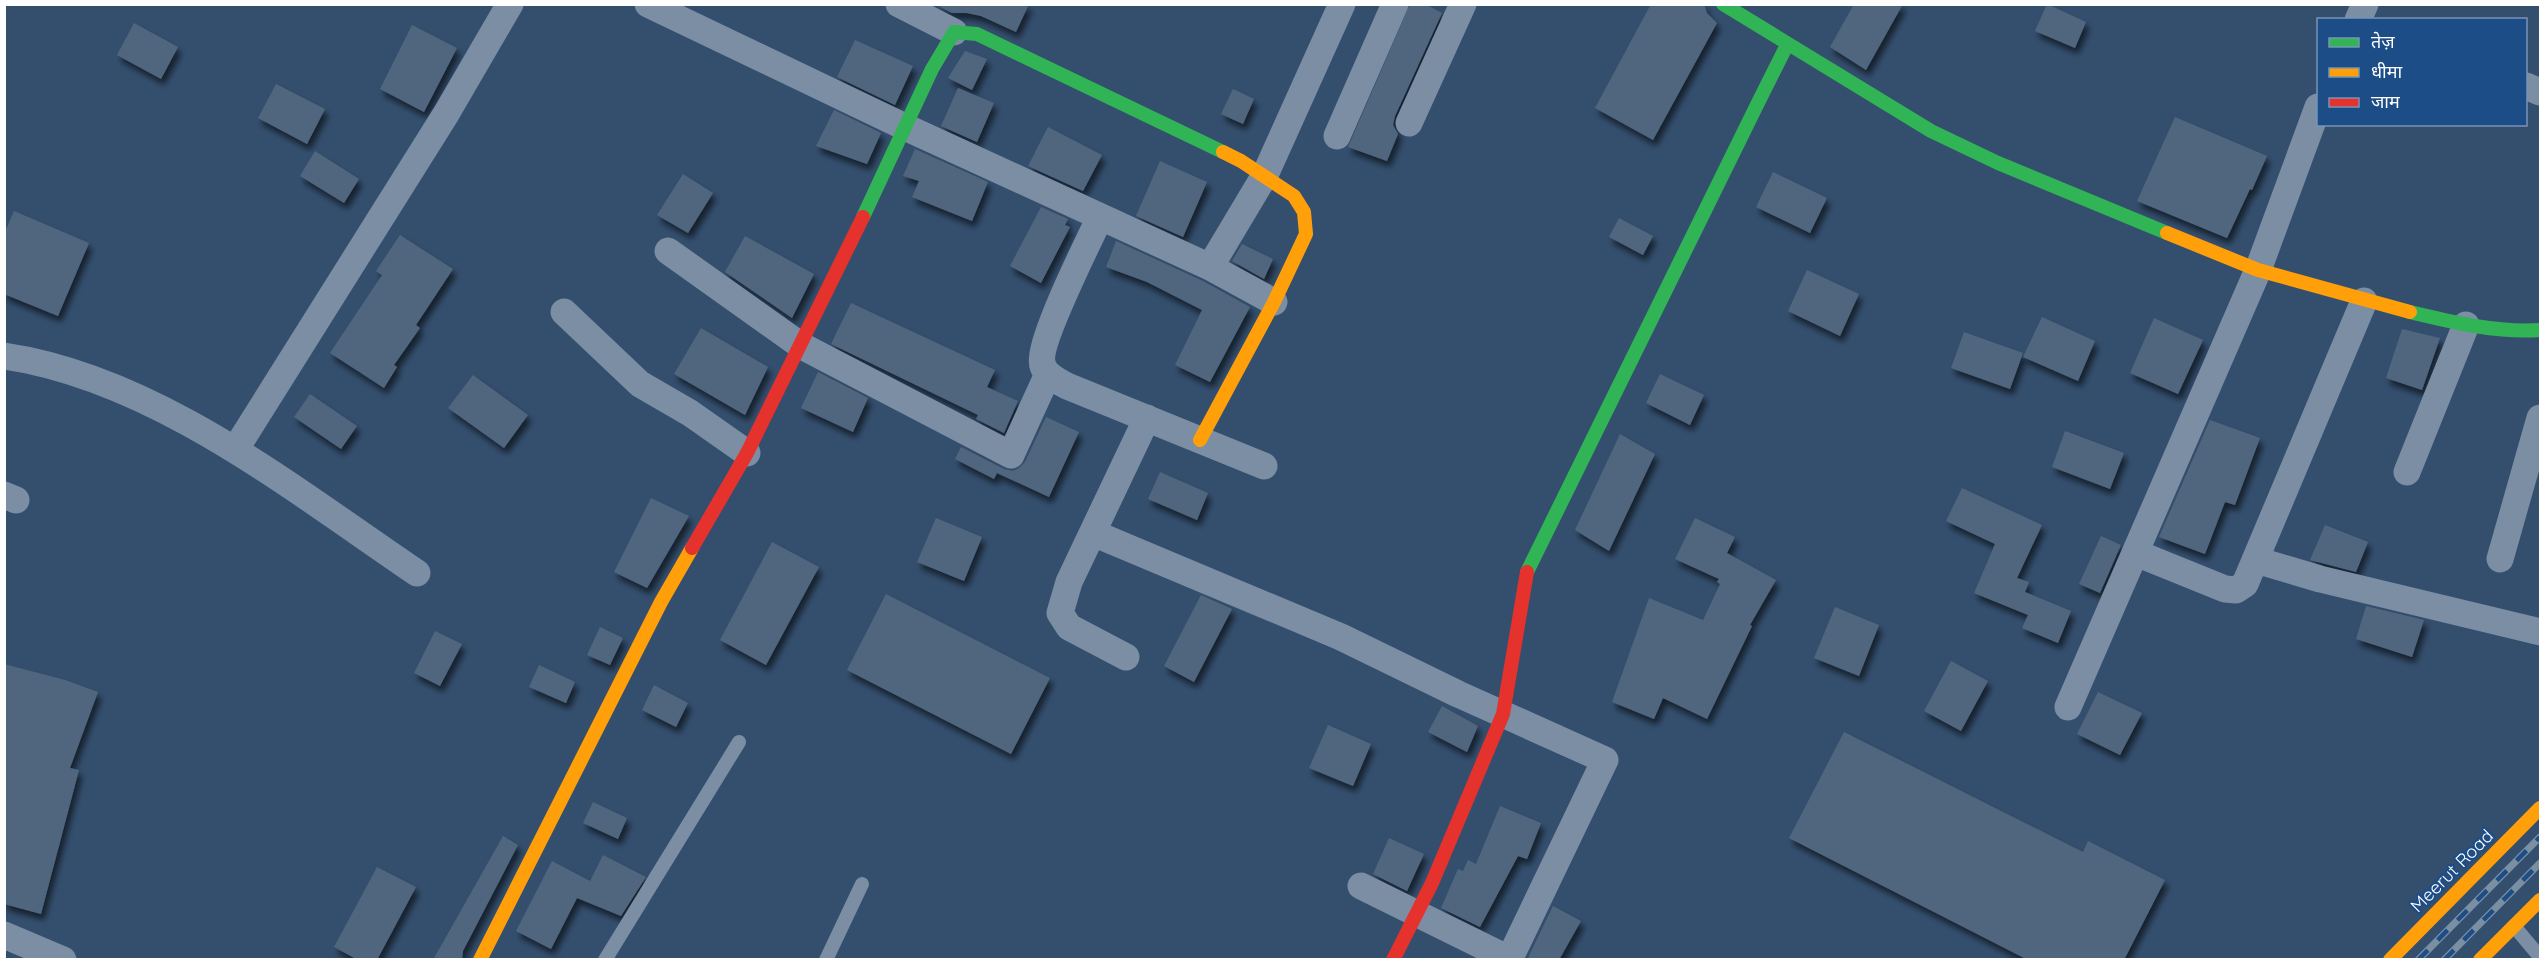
<svg xmlns="http://www.w3.org/2000/svg" width="2545" height="964" font-family="Quicksand,'Noto Sans Devanagari',sans-serif">
  <style>
    .building { fill: #50667e; filter: url(#shadow) }
    .lines { fill: none; stroke-linecap: round; stroke-linejoin: round }
    .lane { stroke: #7b8ea4; stroke-width: 14 }
    .street { stroke: #7b8ea4; stroke-width: 27 }
    .fast { stroke: #30b455; stroke-width: 14 }
    .slow { stroke: #ff9f0a; stroke-width: 14 }
    .jam { stroke: #e5322d; stroke-width: 14 }
    .rail-casing { stroke: #7b8fa3; stroke-width: 7 }
    .rail { stroke: #1c4d86; stroke-width: 4.5; stroke-dasharray: 14; stroke-linecap: butt }
    .labels { text-anchor: middle; stroke-width: 4.5; stroke-linejoin: round; paint-order: stroke }
    .street-label { font-size: 18px; fill: #fff; stroke: #1c4d86 }
  </style>
  <defs>
    <filter id="shadow"><feDropShadow dx="3.5" dy="6" stdDeviation="3" flood-color="#0009"/></filter>
  </defs>
  <rect width="100%" height="100%" fill="#344f6e"/>
  <path class="building" d="M 935,4 L 1029,4 L 1016,32 L 981,16 L 967,13 L 952,13 Z
    M 1410,4 L 1425,4 L 1442,13 L 1395,116 L 1393,125 L 1398,134 L 1387,161 L 1348,147 Z
    M 1651,4 L 1704,4 L 1707,13 L 1717,23 L 1653,140 L 1595,108 Z
    M 1854,4 L 1903,4 L 1866,70 L 1830,47 Z
    M 2047,4 L 2086,22 L 2075,48 L 2035,31 Z
    M 134,23 L 178,47 L 161,79 L 117,55 Z
    M 412,25 L 457,48 L 424,112 L 380,89 Z
    M 855,40 L 913,66 L 895,105 L 837,77 Z
    M 965,51 L 987,59 L 972,90 L 948,78 Z
    M 276,84 L 325,109 L 307,144 L 258,118 Z
    M 958,88 L 994,103 L 977,142 L 941,126 Z
    M 1233,89 L 1254,99 L 1243,124 L 1221,114 Z
    M 834,110 L 881,133 L 867,164 L 816,146 Z
    M 2175,117 L 2267,156 L 2252,190 L 2250,189 L 2227,238 L 2137,201 Z
    M 1048,127 L 1102,155 L 1083,191 L 1028,166 Z
    M 915,149 L 988,182 L 972,221 L 912,197 L 919,181 L 903,176 Z
    M 315,151 L 359,179 L 344,203 L 300,176 Z
    M 1160,161 L 1207,182 L 1183,237 L 1136,216 Z
    M 1773,172 L 1827,198 L 1810,233 L 1756,207 Z
    M 683,174 L 713,193 L 688,233 L 657,215 Z
    M 1041,207 L 1068,219 L 1065,225 L 1070,227 L 1041,283 L 1010,266 Z
    M 14,211 L 89,243 L 58,316 L 4,294 L 4,234 Z
    M 1619,218 L 1653,236 L 1643,255 L 1609,237 Z
    M 400,235 L 453,269 L 416,325 L 420,328 L 394,365 L 397,367 L 384,388 L 330,353 L 382,275 L 376,271 Z
    M 745,236 L 814,274 L 792,318 L 725,272 Z
    M 1116,241 L 1203,281 L 1250,307 L 1210,382 L 1175,365 L 1202,310 L 1147,282 L 1106,267 Z
    M 1242,244 L 1273,259 L 1264,279 L 1232,261 Z
    M 1807,270 L 1859,294 L 1840,336 L 1788,311 Z
    M 851,303 L 995,370 L 987,387 L 1018,401 L 1004,433 L 976,419 L 978,415 L 831,344 Z
    M 2042,317 L 2095,341 L 2078,381 L 2023,357 Z
    M 2154,318 L 2203,340 L 2178,394 L 2130,373 Z
    M 701,328 L 768,367 L 745,415 L 674,374 Z
    M 2402,329 L 2440,338 L 2422,390 L 2386,378 Z
    M 1964,332 L 2023,353 L 2010,389 L 1951,368 Z
    M 818,372 L 868,398 L 853,432 L 801,408 Z
    M 1660,374 L 1704,395 L 1690,425 L 1646,403 Z
    M 473,375 L 528,415 L 504,448 L 448,408 Z
    M 310,394 L 357,426 L 341,449 L 294,417 Z
    M 1046,417 L 1079,432 L 1049,497 L 997,473 L 994,479 L 955,459 L 961,447 L 1004,469 L 1013,471 L 1019,468 L 1025,462 Z
    M 2210,420 L 2260,438 L 2235,505 L 2225,502 L 2205,554 L 2159,537 Z
    M 2065,431 L 2124,453 L 2110,489 L 2052,467 Z
    M 1620,434 L 1655,454 L 1609,551 L 1575,530 Z
    M 1160,472 L 1208,493 L 1197,520 L 1148,499 Z
    M 1962,488 L 2042,525 L 2017,578 L 2029,582 L 2025,592 L 2071,611 L 2058,643 L 2022,628 L 2028,615 L 1974,593 L 1995,544 L 1946,521 Z
    M 651,498 L 689,516 L 647,588 L 614,572 Z
    M 936,518 L 982,537 L 964,581 L 917,562 Z
    M 1695,518 L 1735,537 L 1727,553 L 1776,580 L 1750,625 L 1752,626 L 1707,719 L 1663,698 L 1654,719 L 1612,702 L 1649,598 L 1703,620 L 1720,584 L 1717,582 L 1719,579 L 1675,559 Z
    M 2325,525 L 2368,542 L 2356,572 L 2310,560 Z
    M 2101,536 L 2121,545 L 2100,593 L 2079,584 Z
    M 772,542 L 819,567 L 766,665 L 720,640 Z
    M 886,594 L 1050,678 L 1011,754 L 847,670 Z
    M 1201,595 L 1232,609 L 1194,682 L 1164,666 Z
    M 2366,606 L 2424,620 L 2412,657 L 2356,639 Z
    M 1835,607 L 1879,625 L 1859,676 L 1814,658 Z
    M 600,627 L 623,638 L 610,665 L 587,655 Z
    M 435,631 L 462,644 L 440,686 L 414,673 Z
    M 1951,661 L 1988,681 L 1961,731 L 1924,711 Z
    M 4,664 L 65,680 L 98,692 L 70,768 L 79,770 L 41,914 L 4,904 Z
    M 539,665 L 575,682 L 566,703 L 529,687 Z
    M 654,685 L 688,703 L 676,727 L 642,710 Z
    M 2098,692 L 2142,713 L 2120,755 L 2077,734 Z
    M 1442,706 L 1478,726 L 1467,752 L 1428,732 Z
    M 1328,725 L 1371,744 L 1353,786 L 1309,768 Z
    M 1844,732 L 2083,852 L 2088,841 L 2165,880 L 2124,960 L 2028,960 L 1789,838 Z
    M 593,802 L 627,818 L 618,839 L 583,823 Z
    M 1500,806 L 1541,823 L 1527,859 L 1518,856 L 1480,927 L 1441,908 L 1458,869 L 1463,871 L 1468,860 L 1476,864 Z
    M 503,836 L 518,845 L 463,951 L 462,960 L 433,960 Z
    M 1389,838 L 1424,854 L 1407,891 L 1373,874 Z
    M 603,855 L 646,877 L 621,916 L 577,898 L 551,949 L 516,931 L 552,861 L 590,881 Z
    M 377,867 L 416,887 L 377,960 L 358,960 L 334,947 Z
    M 1553,906 L 1581,921 L 1559,960 L 1527,960 Z"/>
  <g class="lines">
    <path class="lane" d="M 2514,926 L 2540,957
      M 605,960 L 739,742
      M 826,960 L 862,884"/>
    <path class="street" d="M 648,4 L 905,127 L 1210,267 L 1274,302
      M 899,4 L 954,32
      M 2358,20 L 2365,4
      M 2526,86 L 2540,92
      M 1409,123 L 1463,4
      M 1337,136 L 1395,4
      M 1100,217 C 1089,241 1035,347 1043,366 C 1046,376 1058,381 1067,386 L 1264,466
      M 668,251 L 800,345 L 1011,455 L 1048,374
      M 1210,267 L 1265,175 L 1342,4
      M 564,312 L 640,384 L 690,413 L 747,453
      M 4,356 C 155,378 294,490 417,573
      M 235,450 L 446,114 L 510,4
      M 2407,472 L 2466,325
      M 4,495 L 16,500
      M 1093,533 L 1341,637 L 1458,694 L 1605,760 L 1509,960
      M 2136,553 L 2225,589 L 2236,590 L 2245,584 L 2364,301
      M 2500,559 L 2540,418
      M 2256,560 L 2320,579 L 2540,632
      M 1126,657 L 1069,627 L 1060,613 L 1069,582 L 1147,418
      M 2068,707 L 2258,270 L 2318,107
      M 1361,886 L 1511,960
      M 4,935 L 63,960"/>
    <path class="fast" d="M 1723,4 L 1931,131 L 1998,163 L 2167,233
      M 863,217 L 932,69 L 954,32 L 977,34 L 1223,152
      M 2410,312 C 2452,322 2496,333 2540,330
      M 1527,572 C 1613,396 1699,220 1787,45"/>
    <path class="slow" d="M 2167,233 L 2258,270 L 2410,312
      M 1200,440 L 1274,302 L 1306,234 L 1304,212 L 1294,196 L 1241,161 L 1223,152
      M 480,960 L 661,602 L 692,548
      M 2390,960 L 2540,808
      M 2480,960 L 2540,900"/>
    <path class="jam" d="M 692,548 L 747,453 L 863,217
      M 1393,960 L 1432,883 L 1503,714 L 1527,572"/>
    <g class="rail-casing">
      <path id="rail" d="M 2418,960 L 2540,837
        M 2444,960 L 2540,863"/>
    </g>
    <use href="#rail" class="rail"/>
  </g>
  <g class="labels">
    <g class="street-label">
      <text transform="translate(2452 871) rotate(-45)" y="6">Meerut Road</text>
    </g>
  </g>
  <rect width="2545" height="964" fill="none" stroke="#ffffff" stroke-width="12"/>
  <rect x="2317" y="18" width="210" height="108" fill="#1c4d86" stroke="#7794b6" stroke-width="1.5"/>
  <rect x="2329" y="38" width="30" height="9" fill="#30b455" stroke="#7794b6" stroke-width="1.5"/>
  <text x="2371" y="48" font-size="18" fill="#ffffff">तेज़</text>
  <rect x="2329" y="68" width="30" height="9" fill="#ff9f0a" stroke="#7794b6" stroke-width="1.5"/>
  <text x="2371" y="78" font-size="18" fill="#ffffff">धीमा</text>
  <rect x="2329" y="98" width="30" height="9" fill="#e5322d" stroke="#7794b6" stroke-width="1.5"/>
  <text x="2371" y="108" font-size="18" fill="#ffffff">जाम</text>
</svg>
